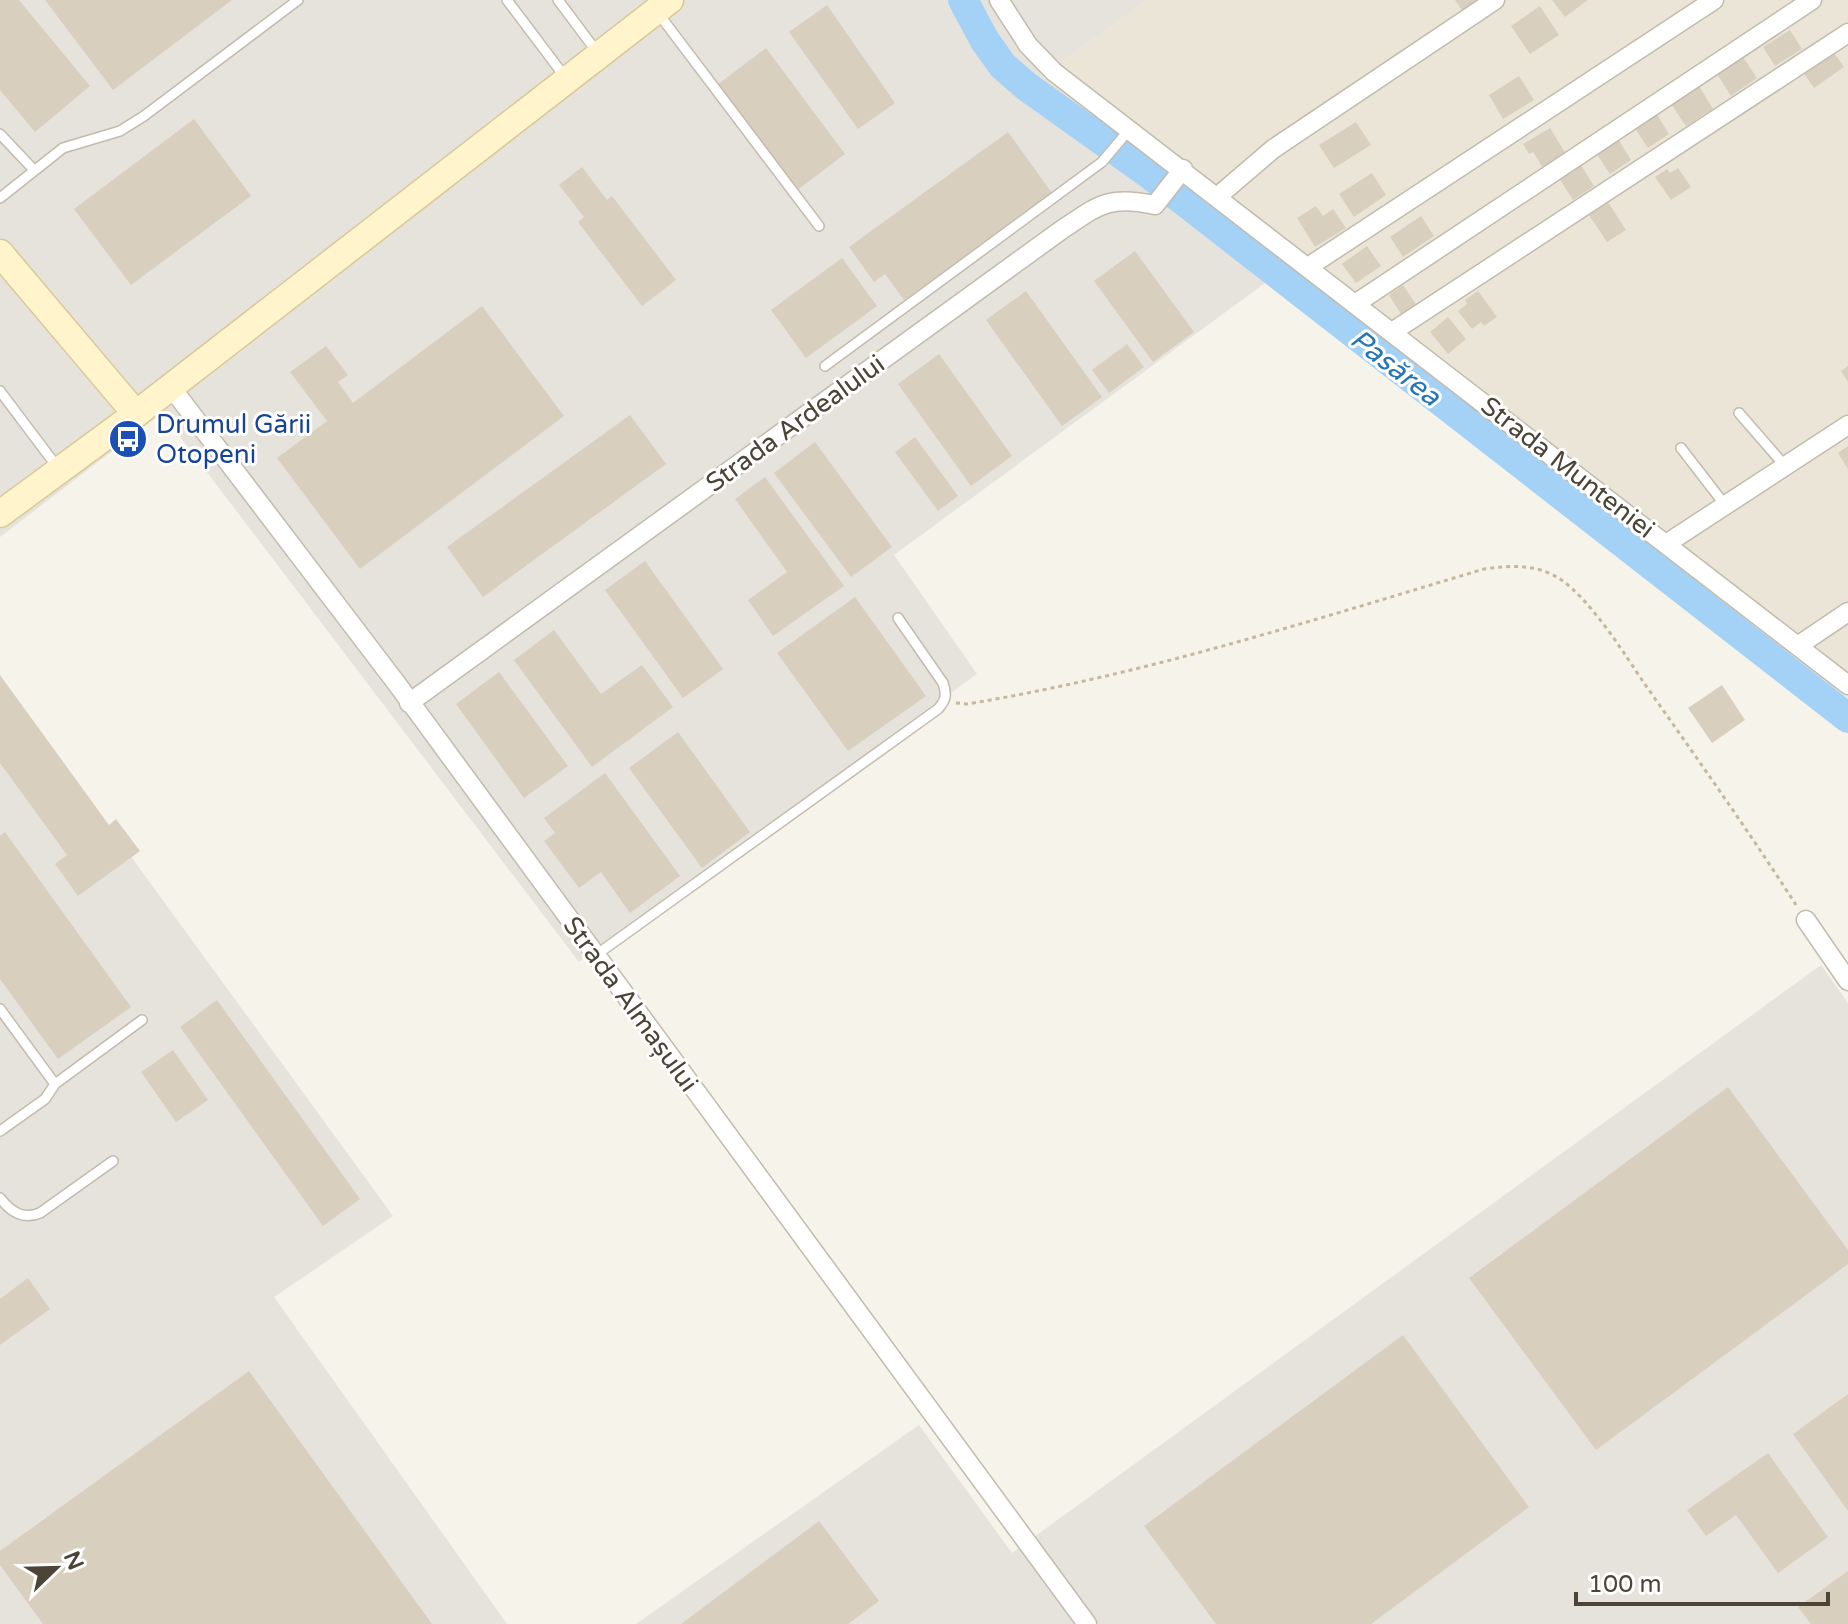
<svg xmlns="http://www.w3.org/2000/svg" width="1848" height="1624" font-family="'Varela Round',sans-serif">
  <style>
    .residential { fill: #ebe5d8 }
    .industrial { fill: #e6e2dc }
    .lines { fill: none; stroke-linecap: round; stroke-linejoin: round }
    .river { stroke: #a3d2f6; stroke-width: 30 }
    .building { fill: #d9cfbf }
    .lane-casing { stroke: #c3bbac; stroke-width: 12 }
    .street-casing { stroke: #c3bbac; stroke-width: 21 }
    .secondary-casing { stroke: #dac997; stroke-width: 29 }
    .path { stroke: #c6b89c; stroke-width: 3; stroke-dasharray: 4 4; stroke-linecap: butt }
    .lane { stroke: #fff; stroke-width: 9 }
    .street { stroke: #fff; stroke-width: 18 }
    .secondary { stroke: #fff4cb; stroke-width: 26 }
    .labels { text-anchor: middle; stroke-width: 6; stroke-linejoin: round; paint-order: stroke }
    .street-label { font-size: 26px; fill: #4b4437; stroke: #fff }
    .transit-label { font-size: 26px; fill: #164399; stroke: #fff; text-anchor: start }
    .water-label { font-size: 28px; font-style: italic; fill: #2576b8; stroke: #fff }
  </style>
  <rect width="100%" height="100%" fill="#f6f3ea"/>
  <path class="residential" d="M 1147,0 L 1848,0 L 1848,698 L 1118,135 L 1038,79 Z"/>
  <path class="industrial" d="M 0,0 L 1147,0 L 1038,79 L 1118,135 L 1287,267 L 894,555 L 977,674 L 579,962 L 162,413 L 0,537 Z
    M 0,677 L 393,1216 L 274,1297 L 507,1624 L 0,1624 Z
    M 1821,965 L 1848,1003 L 1848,1624 L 636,1624 L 919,1425 L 1012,1553 Z"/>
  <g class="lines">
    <path class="river" d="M 963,0 L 985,41 L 1003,66 L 1026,86 L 1148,173 L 1848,718"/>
  </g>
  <path class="building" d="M 0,0 L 19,0 L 90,86 L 35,132 L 0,90 Z
    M 45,0 L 232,0 L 113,90 Z
    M 1455,0 L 1487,0 L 1465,15 Z
    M 1552,0 L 1588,0 L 1565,17 Z
    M 827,5 L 895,103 L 858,129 L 789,32 Z
    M 1540,6 L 1559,35 L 1530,54 L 1511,26 Z
    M 1790,30 L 1802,49 L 1775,66 L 1763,47 Z
    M 766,48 L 845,154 L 796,191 L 717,85 Z
    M 1832,50 L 1844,67 L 1814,88 L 1802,71 Z
    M 1743,57 L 1757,78 L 1731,96 L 1717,74 Z
    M 1519,76 L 1534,100 L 1503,119 L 1489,95 Z
    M 1699,86 L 1713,109 L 1686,126 L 1671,104 Z
    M 1656,113 L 1669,134 L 1648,148 L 1634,127 Z
    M 194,119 L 251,196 L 131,285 L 74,209 Z
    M 1356,122 L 1371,145 L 1334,168 L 1319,145 Z
    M 1550,128 L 1566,154 L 1543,168 L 1533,152 L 1529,154 L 1523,144 Z
    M 1008,132 L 1052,193 L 904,300 L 885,274 L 874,282 L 849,247 Z
    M 1618,139 L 1631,160 L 1610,174 L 1596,153 Z
    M 1581,165 L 1594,186 L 1573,200 L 1559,178 Z
    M 582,167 L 607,200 L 612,196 L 676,280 L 642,306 L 578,222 L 584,217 L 559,185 Z
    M 1678,168 L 1691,187 L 1671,200 L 1655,177 L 1667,169 L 1670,173 Z
    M 1372,173 L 1386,195 L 1354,217 L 1339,194 Z
    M 1608,202 L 1626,230 L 1607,242 L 1589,215 Z
    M 1316,206 L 1323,216 L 1333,209 L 1346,228 L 1315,247 L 1297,218 Z
    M 1421,216 L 1434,236 L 1403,257 L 1390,237 Z
    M 1367,246 L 1381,266 L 1356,283 L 1342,264 Z
    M 1135,251 L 1194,332 L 1153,362 L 1094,281 Z
    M 842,258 L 877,306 L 806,358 L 771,310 Z
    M 1403,285 L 1416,304 L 1401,314 L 1389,295 Z
    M 1026,291 L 1102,397 L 1062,426 L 986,320 Z
    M 1478,291 L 1497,317 L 1484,326 L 1481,322 L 1472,329 L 1458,311 L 1467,304 L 1465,300 Z
    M 482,306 L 564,416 L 360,569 L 277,458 L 327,421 L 290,372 L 326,346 L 348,375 L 338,382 L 353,403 Z
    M 1448,317 L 1466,339 L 1448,354 L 1430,332 Z
    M 1127,344 L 1144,367 L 1109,393 L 1092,370 Z
    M 939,354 L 1012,456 L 971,486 L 898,384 Z
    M 1848,366 L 1848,382 L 1841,371 Z
    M 630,415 L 666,464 L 483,597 L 447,547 Z
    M 915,437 L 958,496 L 938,511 L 895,452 Z
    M 815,442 L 892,547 L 851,577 L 774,473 Z
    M 1848,446 L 1848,469 L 1838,453 Z
    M 765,477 L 844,586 L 773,636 L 748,600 L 787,572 L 735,499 Z
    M 645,561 L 723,669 L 683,698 L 605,590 Z
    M 855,597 L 926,696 L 848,751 L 777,653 Z
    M 554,630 L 601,694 L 642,665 L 673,707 L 592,767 L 514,660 Z
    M 499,672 L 568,766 L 524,798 L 456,704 Z
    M 0,675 L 109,825 L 116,819 L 140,851 L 78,896 L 55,864 L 67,855 L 0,763 Z
    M 1722,685 L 1745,720 L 1712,743 L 1688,708 Z
    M 678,732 L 750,832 L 702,868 L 629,768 Z
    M 605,773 L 680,876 L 630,913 L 601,872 L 579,888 L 544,841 L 555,833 L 544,818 Z
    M 5,832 L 131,1007 L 58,1059 L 0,979 L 0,836 Z
    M 217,1000 L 360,1199 L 323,1226 L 180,1027 Z
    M 173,1050 L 208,1100 L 176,1122 L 141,1072 Z
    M 1728,1087 L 1848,1250 L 1848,1264 L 1596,1450 L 1469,1278 Z
    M 28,1278 L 50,1309 L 0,1345 L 0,1299 Z
    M 1403,1335 L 1529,1507 L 1371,1624 L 1216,1624 L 1144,1526 Z
    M 249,1371 L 432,1624 L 43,1624 L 0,1565 L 0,1551 Z
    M 1848,1394 L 1848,1511 L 1793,1434 Z
    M 1768,1453 L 1828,1537 L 1778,1573 L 1736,1515 L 1706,1536 L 1687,1510 Z
    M 819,1521 L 879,1601 L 848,1624 L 681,1624 Z
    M 1848,1571 L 1848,1624 L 1811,1624 L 1798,1607 Z"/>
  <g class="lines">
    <g class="lane-casing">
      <path id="lane" d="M 507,0 L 565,77
        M 558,0 L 597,52
        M 658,13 L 819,226
        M 0,134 L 34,170
        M 0,198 L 63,148 L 120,131 L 144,116 L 298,0
        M 825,366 L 1102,162 L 1129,130
        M 0,391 L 58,468
        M 1739,413 L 1785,466
        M 1681,448 L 1725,505
        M 596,955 L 938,709 C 946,700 947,695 943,683 L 898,618
        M 0,1009 L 55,1084
        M 0,1131 L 45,1099 L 55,1084 L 142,1020
        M 0,1198 C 11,1212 23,1220 40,1213 L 113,1161"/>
    </g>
    <g class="street-casing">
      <path id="street" d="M 999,0 L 1028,45 L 1054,72 L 1848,685
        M 1217,197 L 1273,149 L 1495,0
        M 1308,267 L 1714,0
        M 1355,304 L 1812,0
        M 1392,332 L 1848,33
        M 171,387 L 397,684 L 1087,1624
        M 1666,544 L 1848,425
        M 1799,645 L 1848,612
        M 409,703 L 1060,231 C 1099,205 1107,195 1155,205 L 1183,169
        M 1806,920 L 1848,981"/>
    </g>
    <g class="secondary-casing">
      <path id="secondary" d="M 0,253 L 136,414
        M 0,514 L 136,414 L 670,0"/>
    </g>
    <path class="path" d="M 956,703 L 967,704 C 1143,675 1313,620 1484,569 C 1511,565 1537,564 1560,579 C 1590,599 1624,653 1644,683 C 1696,757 1748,830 1796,905"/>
    <use href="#lane" class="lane"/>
    <use href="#street" class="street"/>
    <use href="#secondary" class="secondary"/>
  </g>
  <defs>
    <g id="bus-disc" transform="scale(2)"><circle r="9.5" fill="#1a4fb4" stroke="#fff"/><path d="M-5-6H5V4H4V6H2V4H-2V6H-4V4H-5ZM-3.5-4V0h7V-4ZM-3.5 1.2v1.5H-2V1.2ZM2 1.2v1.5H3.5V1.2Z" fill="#fff"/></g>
  </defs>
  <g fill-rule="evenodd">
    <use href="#bus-disc" x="128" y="439"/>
  </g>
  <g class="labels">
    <g class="street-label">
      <text transform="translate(795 423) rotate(-36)" y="9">Strada Ardealului</text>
      <text transform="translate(1568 467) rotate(38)" y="9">Strada Munteniei</text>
      <text transform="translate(631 1004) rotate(54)" y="9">Strada Almașului</text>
    </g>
    <g class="transit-label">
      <text x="156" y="433">Drumul Gării<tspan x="156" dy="30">Otopeni</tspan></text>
    </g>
    <g class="water-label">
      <text transform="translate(1396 367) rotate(38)" y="10">Pasărea</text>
    </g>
  </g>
  <g transform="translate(56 1568) rotate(67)" stroke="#ffffff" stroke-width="6" paint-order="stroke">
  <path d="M0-6L14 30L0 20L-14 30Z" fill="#4b4437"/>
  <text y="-12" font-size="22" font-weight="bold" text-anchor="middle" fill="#4b4437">N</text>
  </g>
  <path d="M1576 1592v12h252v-12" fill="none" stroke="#4b4437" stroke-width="4"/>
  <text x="1588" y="1592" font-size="24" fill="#4b4437" stroke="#ffffff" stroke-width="6" paint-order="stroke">100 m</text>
</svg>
